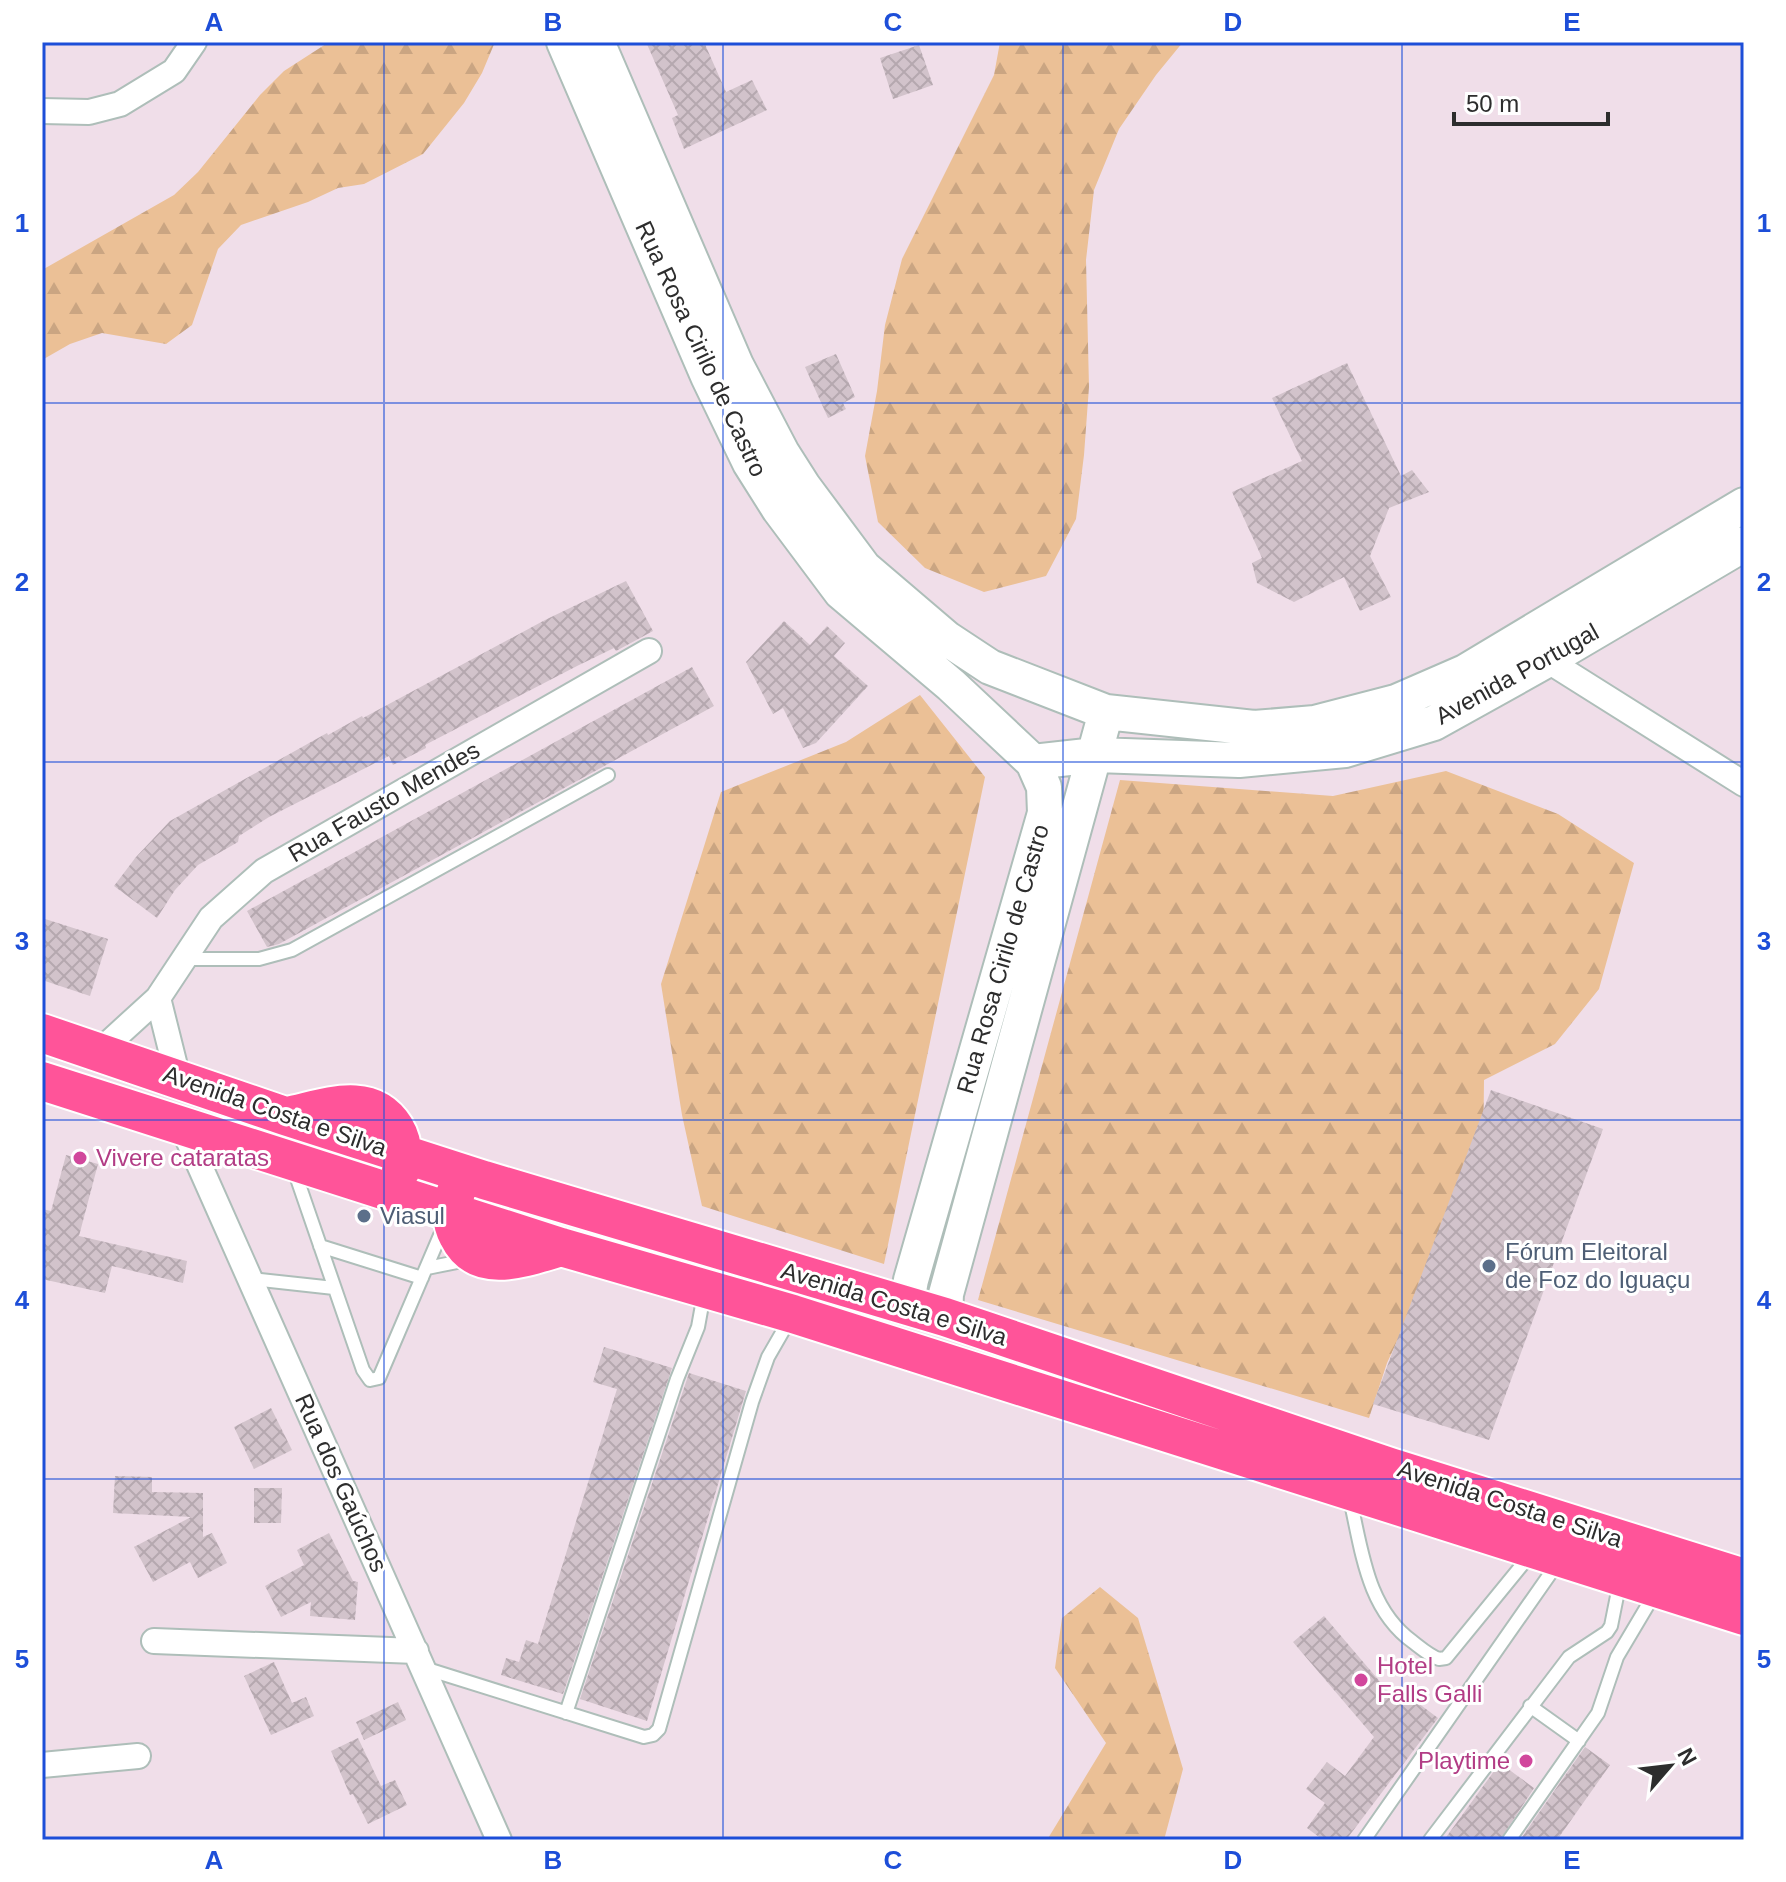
<svg xmlns="http://www.w3.org/2000/svg" width="1786" height="1882" font-family="Arial,sans-serif">
  <style>
    .forest { fill: url(#forest-firs) }
    .building { fill: url(#building-cross-hatch) }
    .lines { fill: none; stroke-linecap: round; stroke-linejoin: round }
    .service-casing { stroke: #aebeb9; stroke-width: 16 }
    .minor-casing { stroke: #aebeb9; stroke-width: 28 }
    .secondary-casing { stroke: #aebeb9; stroke-width: 38 }
    .primary-casing { stroke: #fff; stroke-width: 42 }
    .service { stroke: #fff; stroke-width: 12 }
    .minor { stroke: #fff; stroke-width: 24 }
    .secondary { stroke: #fff; stroke-width: 34 }
    .primary { stroke: #ff5499; stroke-width: 38 }
    .grid { fill: none; stroke: #1d4ed8; stroke-width: 2; stroke-opacity: 0.55 }
    .hotel-dot { fill: #d1479c; stroke: #fff; stroke-width: 3 }
    .service-dot { fill: #5c6f8a; stroke: #fff; stroke-width: 3 }
    .labels { text-anchor: middle; stroke-width: 6; stroke-linejoin: round; paint-order: stroke }
    .street-label { font-size: 24px; fill: #2d2d2d; stroke: #fff }
    .hotel-label { font-size: 24px; fill: #b23c85; stroke: #fff; text-anchor: start }
    .service-label { font-size: 24px; fill: #4e5e75; stroke: #fff; text-anchor: start }
    .neatline { fill: none; stroke: #1d4ed8; stroke-width: 3 }
    .grid-label { font-size: 26px; text-anchor: middle; font-weight: bold; fill: #1d4ed8 }
  </style>
  <defs>
    <pattern id="forest-firs" width="22" height="20" patternUnits="userSpaceOnUse" patternTransform="scale(2)"><rect width="22" height="20" fill="#ebc096"/><path d="M5 1l3.5 6h-7zM16 11l3.5 6h-7z" fill="#caa582"/></pattern>
    <pattern id="building-cross-hatch" width="8" height="8" patternUnits="userSpaceOnUse" patternTransform="scale(2)"><rect width="8" height="8" fill="#d2c3cb"/><path d="M0 0l8 8M0 8l8-8" fill="none" stroke="#b5a8af"/></pattern>
  </defs>
  <rect width="100%" height="100%" fill="#f0dee9"/>
  <path class="forest" d="M 329,42 L 495,42 L 482,73 L 464,103 L 423,154 L 364,184 L 338,188 L 308,202 L 241,225 L 218,249 L 192,325 L 166,344 L 102,333 L 70,344 L 42,360 L 42,270 L 174,195 L 198,172 L 260,95 L 284,71 Z
    M 1000,42 L 1183,42 L 1156,75 L 1119,129 L 1094,190 L 1086,260 L 1089,387 L 1084,455 L 1076,519 L 1046,576 L 984,592 L 925,568 L 878,522 L 865,456 L 877,391 L 885,325 L 902,259 L 994,75 Z
    M 920,695 L 985,777 L 884,1264 L 702,1206 L 682,1115 L 661,984 L 721,792 L 846,742 Z
    M 1446,771 L 1558,814 L 1634,863 L 1599,989 L 1555,1044 L 1484,1080 L 1483,1163 L 1444,1240 L 1387,1363 L 1369,1418 L 978,1300 L 1120,780 L 1333,796 Z
    M 1100,1587 L 1138,1618 L 1183,1769 L 1164,1840 L 1047,1840 L 1106,1743 L 1055,1668 L 1062,1618 Z"/>
  <path class="building" d="M 646,42 L 704,42 L 726,92 L 752,80 L 767,110 L 684,149 L 672,118 L 678,115 Z
    M 919,45 L 933,85 L 893,99 L 880,58 Z
    M 836,354 L 855,397 L 843,403 L 846,409 L 828,418 L 805,367 Z
    M 1347,363 L 1401,476 L 1412,470 L 1429,492 L 1389,508 L 1370,556 L 1391,597 L 1360,611 L 1344,577 L 1294,602 L 1257,583 L 1252,563 L 1262,558 L 1232,492 L 1302,461 L 1272,398 Z
    M 626,581 L 653,631 L 616,651 L 614,648 L 577,666 L 425,745 L 426,748 L 393,765 L 389,756 L 269,817 L 239,836 L 238,842 L 198,865 L 175,890 L 157,918 L 114,886 L 136,857 L 170,821 L 327,733 L 328,735 L 362,716 L 363,718 L 545,620 Z
    M 784,621 L 810,645 L 827,626 L 845,643 L 834,656 L 868,686 L 816,743 L 803,748 L 783,708 L 773,714 L 746,662 Z
    M 692,667 L 714,706 L 279,944 L 267,947 L 247,911 Z
    M 42,918 L 108,939 L 90,996 L 42,980 Z
    M 1491,1090 L 1603,1129 L 1489,1440 L 1373,1404 Z
    M 66,1155 L 98,1164 L 79,1236 L 187,1261 L 183,1283 L 112,1266 L 105,1293 L 42,1279 L 42,1209 L 51,1211 Z
    M 604,1347 L 672,1368 L 563,1694 L 501,1675 L 506,1658 L 519,1662 L 526,1640 L 538,1644 L 617,1389 L 593,1382 Z
    M 689,1373 L 746,1391 L 647,1721 L 580,1699 Z
    M 271,1408 L 292,1450 L 254,1469 L 234,1427 Z
    M 115,1476 L 152,1477 L 152,1492 L 203,1493 L 203,1537 L 212,1533 L 227,1563 L 198,1578 L 190,1562 L 153,1582 L 134,1547 L 191,1517 L 113,1513 Z
    M 254,1488 L 282,1488 L 281,1523 L 254,1523 Z
    M 329,1533 L 353,1581 L 358,1582 L 355,1620 L 310,1616 L 311,1602 L 281,1617 L 265,1586 L 304,1565 L 297,1550 Z
    M 1324,1616 L 1399,1704 L 1406,1694 L 1438,1718 L 1346,1840 L 1323,1840 L 1307,1828 L 1325,1803 L 1306,1789 L 1327,1762 L 1345,1776 L 1374,1737 L 1293,1642 Z
    M 274,1662 L 292,1703 L 306,1697 L 314,1716 L 271,1735 L 244,1676 Z
    M 398,1702 L 406,1720 L 364,1740 L 356,1722 Z
    M 358,1738 L 381,1786 L 395,1780 L 407,1805 L 368,1824 L 353,1794 L 350,1795 L 331,1751 Z
    M 1585,1747 L 1610,1765 L 1557,1840 L 1520,1840 Z
    M 1500,1763 L 1534,1788 L 1500,1840 L 1444,1840 Z"/>
  <g class="lines">
    <g class="service-casing">
      <path id="service" d="M 184,959 L 259,959 L 292,950 L 608,775
        M 293,1167 L 363,1370 L 370,1380 L 379,1378 L 444,1226
        M 320,1246 L 422,1278
        M 427,1268 L 467,1260
        M 251,1279 L 334,1288
        M 1350,1499 C 1362,1551 1367,1609 1413,1642 C 1422,1649 1430,1656 1439,1659 L 1446,1658 L 1531,1554
        M 424,1668 L 644,1737 L 653,1735 L 659,1729 L 752,1402 L 768,1357 L 791,1317
        M 1530,1706 L 1579,1741
        M 566,1713 L 677,1379 L 698,1327 L 704,1294
        M 1364,1840 L 1557,1564
        M 1430,1840 L 1569,1657 L 1607,1632 L 1611,1626 L 1620,1581
        M 1509,1840 L 1598,1713 L 1617,1657 L 1655,1593"/>
    </g>
    <g class="minor-casing">
      <path id="minor" d="M 42,111 L 89,112 L 120,104 L 174,71 L 194,42
        M 1547,660 L 1744,784
        M 158,998 L 178,1078
        M 100,1051 L 158,998 L 211,918 L 264,871 L 649,651
        M 182,1126 L 499,1840
        M 154,1641 L 416,1651
        M 42,1765 L 138,1756"/>
    </g>
    <g class="secondary-casing">
      <path id="secondary" d="M 564,42 L 708,376 L 750,463 L 779,509 L 841,592 L 951,685 L 1033,762 L 1044,787 L 1045,813 L 911,1280 L 906,1307
        M 597,42 L 736,365 L 782,453 L 803,486 L 864,568 L 946,638 L 990,667 L 1106,712 L 946,1294 L 945,1317
        M 1106,712 L 1254,728 L 1315,723 L 1396,702 L 1465,672 L 1744,505
        M 1033,762 L 1096,755 L 1239,760 L 1345,750 L 1434,723 L 1547,660 L 1744,544"/>
    </g>
    <g class="primary-casing">
      <path id="primary" d="M 42,1033 L 285,1116 L 484,1180 L 945,1317 L 1390,1467 L 1744,1578
        M 42,1081 L 561,1247 L 793,1314 L 1744,1616
        M 287,1116 C 323,1109 370,1088 395,1128 C 403,1141 404,1155 401,1170
        M 456,1192 C 451,1208 450,1221 458,1236 C 478,1277 527,1257 561,1247"/>
    </g>
    <use href="#service" class="service"/>
    <use href="#minor" class="minor"/>
    <use href="#secondary" class="secondary"/>
    <use href="#primary" class="primary"/>
  </g>
  <path class="grid" d="M 384,42 L 384,1840M 723,42 L 723,1840M 1063,42 L 1063,1840M 1402,42 L 1402,1840M 42,403 L 1744,403M 42,762 L 1744,762M 42,1120 L 1744,1120M 42,1479 L 1744,1479"/>
  <g class="hotel-dot">
    <circle cx="80" cy="1158" r="8"/>
    <circle cx="1361" cy="1680" r="8"/>
    <circle cx="1526" cy="1761" r="8"/>
  </g>
  <g class="service-dot">
    <circle cx="364" cy="1216" r="8"/>
    <circle cx="1489" cy="1266" r="8"/>
  </g>
  <g class="labels">
    <g class="street-label">
      <text transform="translate(701 349) rotate(65)" y="8">Rua Rosa Cirilo de Castro</text>
      <text transform="translate(1517 674) rotate(-29)" y="8">Avenida Portugal</text>
      <text transform="translate(384 802) rotate(-30)" y="8">Rua Fausto Mendes</text>
      <text transform="translate(1003 959) rotate(-74)" y="8">Rua Rosa Cirilo de Castro</text>
      <text transform="translate(275 1111) rotate(19)" y="8">Avenida Costa e Silva</text>
      <text transform="translate(894 1304) rotate(17)" y="8">Avenida Costa e Silva</text>
      <text transform="translate(341 1483) rotate(66)" y="8">Rua dos Gaúchos</text>
      <text transform="translate(1510 1504) rotate(18)" y="8">Avenida Costa e Silva</text>
    </g>
    <g class="hotel-label">
      <text x="96" y="1166">Vivere cataratas</text>
      <text x="1377" y="1674">Hotel<tspan x="1377" dy="28">Falls Galli</tspan></text>
      <text x="1510" y="1769" text-anchor="end">Playtime</text>
    </g>
    <g class="service-label">
      <text x="380" y="1224">Viasul</text>
      <text x="1505" y="1260">Fórum Eleitoral<tspan x="1505" dy="28">de Foz do Iguaçu</tspan></text>
    </g>
  </g>
  <rect width="1786" height="1882" fill="none" stroke="#ffffff" stroke-width="88"/>
  <g transform="translate(1670 1766) rotate(62)" stroke="#ffffff" stroke-width="6" paint-order="stroke">
  <path d="M0-6L14 30L0 20L-14 30Z" fill="#2d2d2d"/>
  <text y="-12" font-size="22" font-weight="bold" text-anchor="middle" fill="#2d2d2d">N</text>
  </g>
  <path d="M1454 112v12h154v-12" fill="none" stroke="#2d2d2d" stroke-width="4"/>
  <text x="1466" y="112" font-size="24" fill="#2d2d2d" stroke="#ffffff" stroke-width="6" paint-order="stroke">50 m</text>
  <rect x="44" y="44" width="1698" height="1794" class="neatline"/>
  <g class="grid-label">
    <text x="214" y="31">A</text>
    <text x="553" y="31">B</text>
    <text x="893" y="31">C</text>
    <text x="1233" y="31">D</text>
    <text x="1572" y="31">E</text>
    <text x="22" y="232">1</text>
    <text x="1764" y="232">1</text>
    <text x="22" y="591">2</text>
    <text x="1764" y="591">2</text>
    <text x="22" y="950">3</text>
    <text x="1764" y="950">3</text>
    <text x="22" y="1309">4</text>
    <text x="1764" y="1309">4</text>
    <text x="22" y="1668">5</text>
    <text x="1764" y="1668">5</text>
    <text x="214" y="1869">A</text>
    <text x="553" y="1869">B</text>
    <text x="893" y="1869">C</text>
    <text x="1233" y="1869">D</text>
    <text x="1572" y="1869">E</text>
  </g>
</svg>
